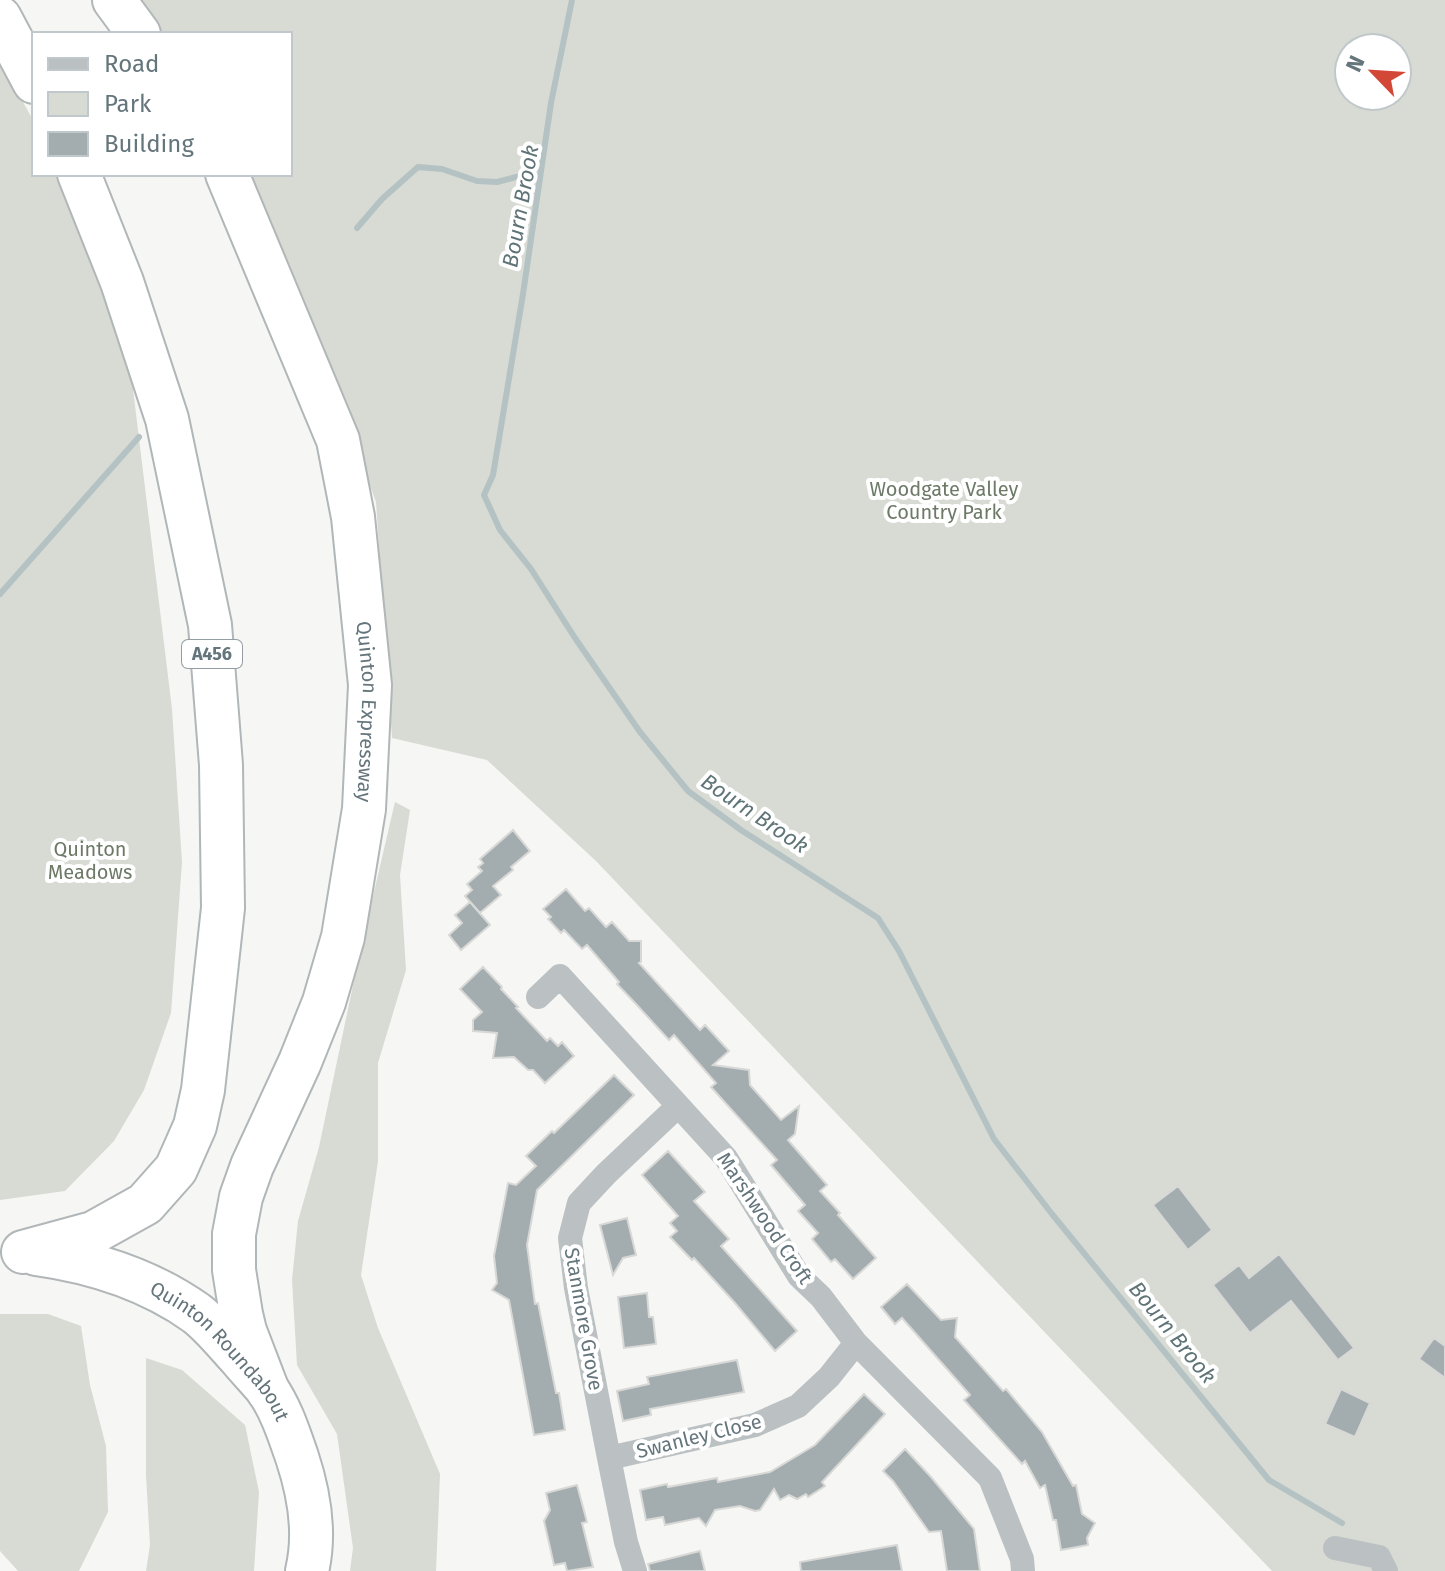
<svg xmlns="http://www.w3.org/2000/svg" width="1445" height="1571" font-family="'Fira Sans',sans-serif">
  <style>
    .green { fill: #d7dbd3; fill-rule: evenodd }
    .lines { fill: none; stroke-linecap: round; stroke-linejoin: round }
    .stream { stroke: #b4c2c4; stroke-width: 6 }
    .building { fill: #a3adb0; stroke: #d8d8d6; stroke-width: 2 }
    .trunk-casing { stroke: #b1b6b8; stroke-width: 46 }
    .minor { stroke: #bbc1c3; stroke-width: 24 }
    .trunk { stroke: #fff; stroke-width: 42 }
    .labels { text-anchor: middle; stroke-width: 8; stroke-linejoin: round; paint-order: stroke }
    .shield { fill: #fff; stroke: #929ea3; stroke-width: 2 }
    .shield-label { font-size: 18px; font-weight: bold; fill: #64757c }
    .park-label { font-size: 20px; fill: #6d7a67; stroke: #fff }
    .street-label { font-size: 20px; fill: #64757c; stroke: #fff }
    .water-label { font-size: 22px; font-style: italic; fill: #5f7477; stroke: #fff }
  </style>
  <rect width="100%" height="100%" fill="#f6f6f4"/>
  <path class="green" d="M 138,0 L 1445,0 L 1445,1571 L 1272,1571 L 596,861 L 487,760 L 392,738 L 376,502 L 291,268 L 248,174 L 290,174 L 290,34 L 160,34 ZM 1349,48 L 1397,48 L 1397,96 L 1349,96 Z
    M 0,60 L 34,122 L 34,174 L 59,174 L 127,340 L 172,709 L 182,862 L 171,1013 L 144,1090 L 114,1141 L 65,1191 L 0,1200 Z
    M 395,802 L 410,810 L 400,875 L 406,970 L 378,1063 L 378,1161 L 361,1275 L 378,1328 L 440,1474 L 436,1571 L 350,1571 L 353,1548 L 337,1434 L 297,1365 L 292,1280 L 298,1221 L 319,1147 L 360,952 Z
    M 0,1314 L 48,1314 L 81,1326 L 90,1385 L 106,1446 L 108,1512 L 79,1571 L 18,1571 L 0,1551 Z
    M 146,1358 L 182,1370 L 245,1425 L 259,1492 L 254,1571 L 146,1571 L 150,1545 L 146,1475 Z"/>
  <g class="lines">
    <path class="stream" d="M 572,0 L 551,103 L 523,294 L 493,475 L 484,495 L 500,530 L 531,569 L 575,638 L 640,732 L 688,791 L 741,830 L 878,918 L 899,951 L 994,1139 L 1052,1214 L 1269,1480 L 1342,1523
      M 357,228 L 382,199 L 418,167 L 442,169 L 477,181 L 497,182 L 520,176
      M 0,594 L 139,437"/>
  </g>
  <path class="building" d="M 513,830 L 530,851 L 511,867 L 513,870 L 493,886 L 501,895 L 480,913 L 465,896 L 472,890 L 467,884 L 482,871 L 478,867 L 483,863 L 480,859 Z
    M 566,889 L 585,911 L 589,908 L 606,927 L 612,922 L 629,941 L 641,941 L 641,962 L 639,963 L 700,1030 L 705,1025 L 729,1051 L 713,1065 L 749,1070 L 750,1085 L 781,1120 L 799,1106 L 795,1134 L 788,1140 L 827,1185 L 820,1191 L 840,1213 L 838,1215 L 876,1258 L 853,1279 L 835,1259 L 831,1262 L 812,1239 L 818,1233 L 798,1211 L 805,1205 L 771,1165 L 777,1160 L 711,1087 L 716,1083 L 674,1035 L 669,1040 L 636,1004 L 617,984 L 619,982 L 587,945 L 582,949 L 564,930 L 561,933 L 548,919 L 551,917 L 543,909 Z
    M 470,902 L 490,925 L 461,950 L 449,935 L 462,923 L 455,915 Z
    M 483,967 L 502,987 L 501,989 L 518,1007 L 516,1008 L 547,1041 L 550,1038 L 558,1046 L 562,1042 L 574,1056 L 545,1083 L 533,1070 L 528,1070 L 514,1057 L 493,1058 L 497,1033 L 473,1031 L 473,1020 L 482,1012 L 460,989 Z
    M 614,1075 L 634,1095 L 537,1190 L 527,1245 L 535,1304 L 538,1303 L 556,1393 L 559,1393 L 565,1430 L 534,1435 L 509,1300 L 492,1290 L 497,1283 L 494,1256 L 508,1183 L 516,1185 L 536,1166 L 526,1156 L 552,1131 L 554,1133 Z
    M 668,1151 L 705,1192 L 694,1201 L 729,1239 L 721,1246 L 797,1331 L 775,1351 L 735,1303 L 694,1258 L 692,1260 L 670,1237 L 677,1231 L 670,1223 L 678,1216 L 642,1175 Z
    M 1178,1186 L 1212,1230 L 1188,1250 L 1153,1205 Z
    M 627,1218 L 636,1255 L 623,1258 L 613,1275 L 600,1225 Z
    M 1279,1254 L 1354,1348 L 1338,1360 L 1291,1301 L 1250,1333 L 1213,1285 L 1239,1265 L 1249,1278 Z
    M 907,1284 L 941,1320 L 957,1318 L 955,1337 L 1003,1391 L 1006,1389 L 1042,1432 L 1073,1486 L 1076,1485 L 1082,1514 L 1095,1523 L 1087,1538 L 1088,1545 L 1061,1550 L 1056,1520 L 1053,1520 L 1045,1485 L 1040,1488 L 1025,1461 L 1022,1464 L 964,1400 L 970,1395 L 902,1318 L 895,1324 L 881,1307 Z
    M 647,1293 L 649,1317 L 653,1317 L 656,1344 L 624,1348 L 618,1297 Z
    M 1434,1338 L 1445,1346 L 1445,1378 L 1419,1359 Z
    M 737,1360 L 744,1392 L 650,1409 L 651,1415 L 623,1421 L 617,1391 L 649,1384 L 647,1377 Z
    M 1341,1389 L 1370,1403 L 1355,1437 L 1325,1424 Z
    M 864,1394 L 885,1414 L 822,1482 L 825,1486 L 808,1497 L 806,1494 L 797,1499 L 789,1495 L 780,1500 L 774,1489 L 760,1510 L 755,1511 L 740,1506 L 715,1510 L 706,1526 L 699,1518 L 665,1525 L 663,1517 L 646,1520 L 640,1490 L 667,1484 L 668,1487 L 717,1478 L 718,1482 L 770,1472 L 815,1445 Z
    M 905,1449 L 931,1477 L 974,1529 L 980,1571 L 947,1571 L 941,1531 L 929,1532 L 893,1481 L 883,1471 Z
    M 577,1485 L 587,1522 L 582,1523 L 593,1567 L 567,1571 L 565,1563 L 554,1565 L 544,1521 L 550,1510 L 546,1493 Z
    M 897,1545 L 902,1571 L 801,1571 L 800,1562 Z
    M 700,1551 L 705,1571 L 650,1571 L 648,1564 Z"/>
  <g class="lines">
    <g class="trunk-casing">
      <g id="trunk">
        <path d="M 114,0 L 139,34"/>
        <path d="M 0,18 L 34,82"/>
        <path id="s1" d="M 227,174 L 338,440 L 353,517 L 370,685 L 364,809 L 343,937 L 324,1002 L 300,1062 L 252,1166 L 241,1197 L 234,1234 L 234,1270 L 241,1314 L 245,1331 L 268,1391"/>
        <path d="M 23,1252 L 93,1233 L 145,1204 L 176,1169 L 195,1126 L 203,1090 L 223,908 L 221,765 L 210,625 L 167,419 L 122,282 L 79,174"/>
        <path id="s2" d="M 36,1254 C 94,1262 148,1279 196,1313 C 212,1325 225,1342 239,1357 C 248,1368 258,1378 267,1389 C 281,1409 289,1434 297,1457 C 309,1493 316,1533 307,1571"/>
      </g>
    </g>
    <path class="minor" d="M 538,997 L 560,976 L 726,1158 L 799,1276 L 821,1297 L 856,1343 L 990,1478 L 1022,1559 L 1023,1571
      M 609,1458 L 755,1425 L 798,1406 L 829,1377 L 856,1343
      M 1335,1548 L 1379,1557 L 1386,1571
      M 635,1571 L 626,1542 L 609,1458 L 576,1288 L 570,1238 L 579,1203 L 606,1174 L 678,1106"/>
    <use href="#trunk" class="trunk"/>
  </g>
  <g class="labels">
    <rect class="shield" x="182" y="640" width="60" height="28" rx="6"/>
    <g class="shield-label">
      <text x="212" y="660">A456</text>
    </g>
    <g class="park-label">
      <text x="944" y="496">Woodgate Valley<tspan x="944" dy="23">Country Park</tspan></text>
      <text x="90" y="856">Quinton<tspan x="90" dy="23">Meadows</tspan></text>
    </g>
    <g class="street-label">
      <text dy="7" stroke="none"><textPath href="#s1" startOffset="562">Quinton Expressway</textPath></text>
      <text transform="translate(765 1218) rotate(56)" y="7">Marshwood Croft</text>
      <text transform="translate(584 1319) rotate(80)" y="7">Stanmore Grove</text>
      <text dy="7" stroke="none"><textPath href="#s2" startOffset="216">Quinton Roundabout</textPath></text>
      <text transform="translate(699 1436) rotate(-14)" y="7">Swanley Close</text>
    </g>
    <g class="water-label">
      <text transform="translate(520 206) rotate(-80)" y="8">Bourn Brook</text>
      <text transform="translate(755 813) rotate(34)" y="8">Bourn Brook</text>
      <text transform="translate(1173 1332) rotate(51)" y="8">Bourn Brook</text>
    </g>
  </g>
  <rect x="32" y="32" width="260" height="144" fill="#ffffff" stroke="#c1c8cb" stroke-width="2"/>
  <rect x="48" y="58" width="40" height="12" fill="#bbc1c3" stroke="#c1c8cb" stroke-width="2"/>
  <text x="104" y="72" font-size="24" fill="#64757c">Road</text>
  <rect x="48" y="92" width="40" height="24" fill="#d7dbd3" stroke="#c1c8cb" stroke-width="2"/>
  <text x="104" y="112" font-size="24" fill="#64757c">Park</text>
  <rect x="48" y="132" width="40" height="24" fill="#a3adb0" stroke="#c1c8cb" stroke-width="2"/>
  <text x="104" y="152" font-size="24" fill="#64757c">Building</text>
  <g transform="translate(1373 72) rotate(295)"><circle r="38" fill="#ffffff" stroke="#c1c8cb" stroke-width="2"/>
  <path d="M0-6L14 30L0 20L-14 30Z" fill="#d34737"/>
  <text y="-12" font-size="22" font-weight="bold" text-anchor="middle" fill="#64757c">N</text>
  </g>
</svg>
